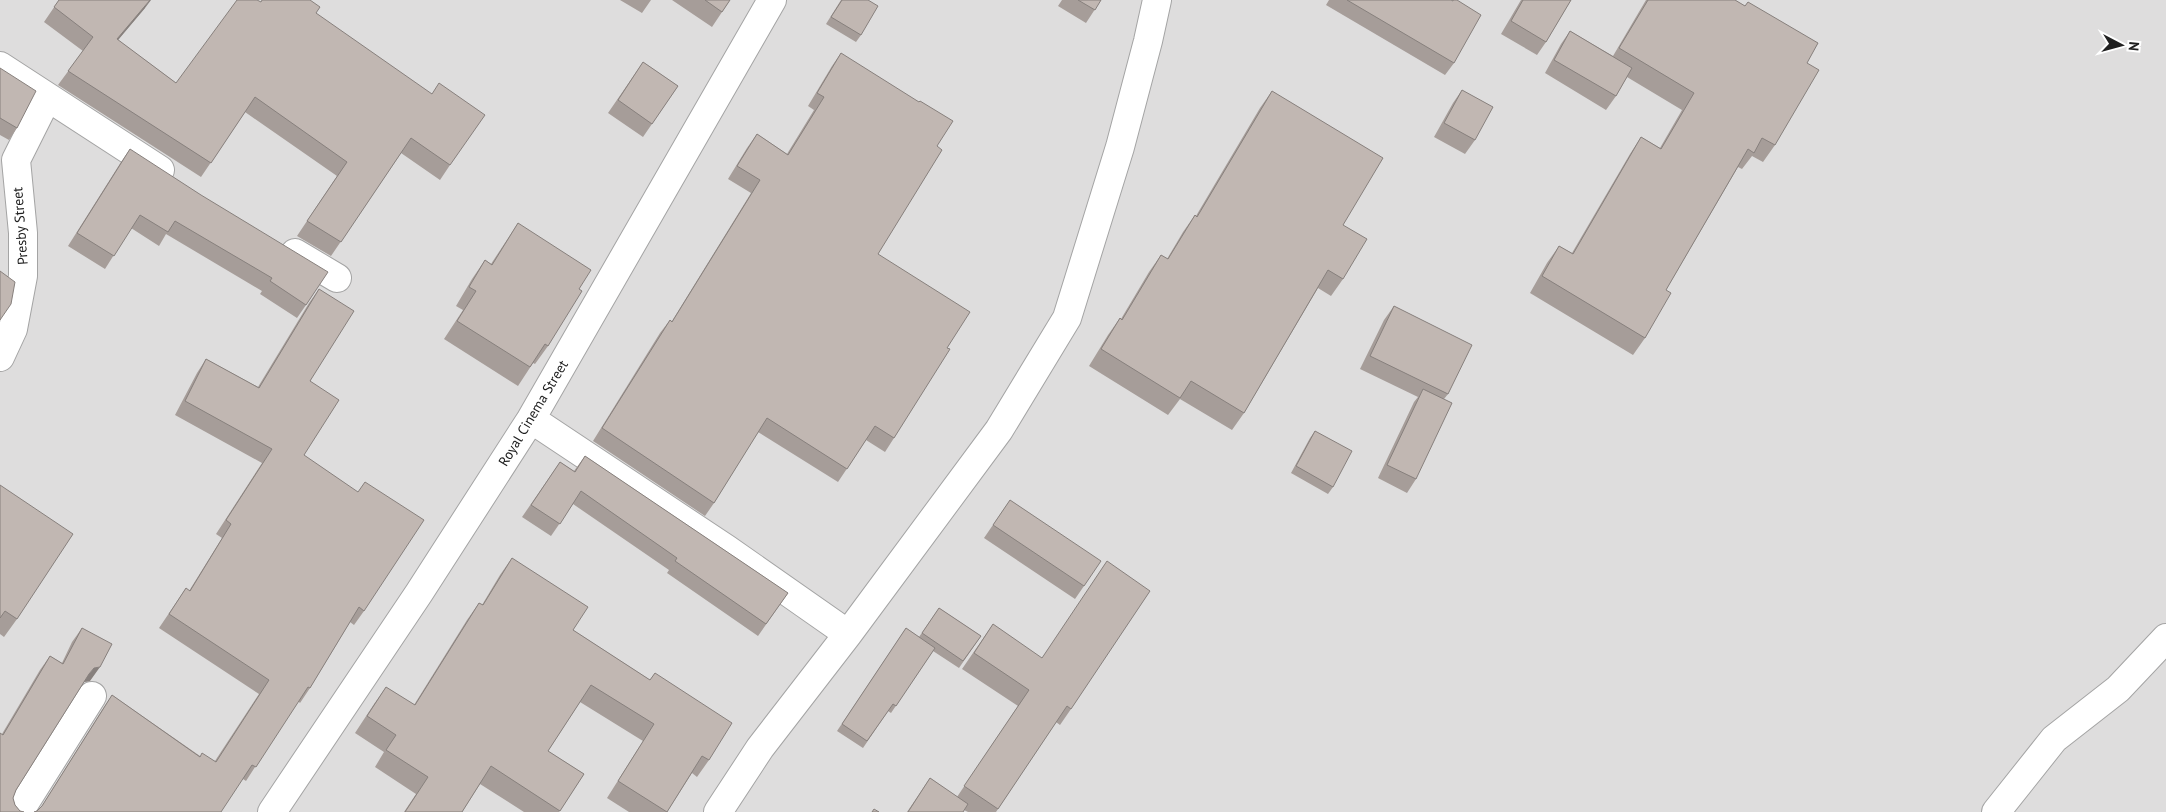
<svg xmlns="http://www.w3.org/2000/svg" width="2166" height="812" font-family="'PT Sans',sans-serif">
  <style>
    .residential { fill: #dedddd }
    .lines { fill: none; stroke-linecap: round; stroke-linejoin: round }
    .minor-casing { stroke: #a4a4a4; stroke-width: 30 }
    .minor { stroke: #fff; stroke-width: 28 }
    .wall { fill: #a69d99 }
    .shaded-wall { fill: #87807d }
    .building { fill: #c1b7b2; stroke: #87807d }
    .labels { text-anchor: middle; stroke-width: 4; stroke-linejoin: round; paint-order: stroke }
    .street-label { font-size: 14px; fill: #202020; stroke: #fff }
  </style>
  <rect width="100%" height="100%" fill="#f0ece6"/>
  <path class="residential" d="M 0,0 L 2166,0 L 2166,812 L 0,812 Z"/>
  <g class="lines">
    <g class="minor-casing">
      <path id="minor" d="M 0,66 L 160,170
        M 295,253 L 337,278
        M 0,357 L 13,329 L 23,276 L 23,233 L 16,160 L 47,98
        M 531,419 L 728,550 L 848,634 L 760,748 L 718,812
        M 848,634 L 999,430 L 1067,318 L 1120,147 L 1148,41 L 1157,0
        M 19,812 L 92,696
        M 272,812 L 419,593 L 531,419 L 772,0
        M 1996,812 L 2054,739 L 2118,689 L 2166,638"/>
    </g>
    <use href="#minor" class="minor"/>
  </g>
  <path class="wall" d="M 59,0 L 145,8 L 118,40 L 176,83 L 261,2 L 316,13 L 450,165 L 440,180 L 401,153 L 331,256 L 297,236 L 337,176 L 245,112 L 201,177 L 58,85 L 83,51 L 44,22 Z
    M 620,0 L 651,0 L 642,13 Z
    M 672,0 L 730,0 L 712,27 Z
    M 841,0 L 868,0 L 861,35 L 856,42 L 826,24 Z
    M 1062,0 L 1101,0 L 1086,23 L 1058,6 Z
    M 1329,0 L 1451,0 L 1454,63 L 1445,75 L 1326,5 Z
    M 1521,0 L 1571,0 L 1546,42 L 1537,55 L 1501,34 Z
    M 1646,0 L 1735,0 L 1745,6 L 1748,2 L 1807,63 L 1775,145 L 1763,162 L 1752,156 L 1742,169 L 1738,167 L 1666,290 L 1645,338 L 1633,355 L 1530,293 L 1547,263 L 1559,246 L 1572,253 L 1630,154 L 1641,137 L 1660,148 L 1682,110 L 1627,77 L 1616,96 L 1606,110 L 1545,73 L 1561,44 L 1570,31 L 1613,56 Z
    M 841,53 L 937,146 L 878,254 L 947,348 L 894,438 L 885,452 L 866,440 L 838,482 L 758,432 L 714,503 L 705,516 L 593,441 L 660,333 L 670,320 L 672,321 L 751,193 L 728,179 L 747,148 L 757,134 L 787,154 L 814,110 L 808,106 L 832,66 Z
    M 643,62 L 678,86 L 643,137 L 608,113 Z
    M 0,68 L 17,128 L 9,140 L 0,135 Z
    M 1462,90 L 1475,140 L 1465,154 L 1434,137 L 1453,103 Z
    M 1272,91 L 1343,225 L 1343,279 L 1331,296 L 1318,288 L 1244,413 L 1232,430 L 1180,399 L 1168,415 L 1089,366 L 1108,335 L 1120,318 L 1121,319 L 1149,272 L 1161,255 L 1167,259 L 1183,232 L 1195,215 L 1196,216 L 1260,108 Z
    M 130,149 L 306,305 L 297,318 L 260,294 L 262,291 L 166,234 L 159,246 L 131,228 L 105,269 L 68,246 L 121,162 Z
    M 518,223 L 579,289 L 548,346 L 535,364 L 533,363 L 518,386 L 444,339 L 463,310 L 456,306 L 472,279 L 485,260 L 491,264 Z
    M 319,289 L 304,455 L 364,611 L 354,625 L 350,622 L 310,688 L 300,703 L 298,701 L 246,781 L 243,779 L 37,811 L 40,809 L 102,710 L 112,695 L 200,756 L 215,761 L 259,694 L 159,628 L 186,588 L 189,591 L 222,538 L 216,534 L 262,463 L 175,415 L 197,373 L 206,359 L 258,387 L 309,303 Z
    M 1394,306 L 1448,394 L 1444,399 L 1416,479 L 1407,493 L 1378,478 L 1414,402 L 1418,397 L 1360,369 L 1384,320 Z
    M 1315,431 L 1333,487 L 1328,494 L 1291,473 L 1310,438 Z
    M 585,456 L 788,593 L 758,636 L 667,573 L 669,570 L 573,504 L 551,536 L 522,517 L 560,462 L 574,471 Z
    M 0,485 L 17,619 L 4,637 L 0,634 Z
    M 1010,500 L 1084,586 L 1075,599 L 984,538 Z
    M 512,558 L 573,630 L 650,680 L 655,673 L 709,760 L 697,777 L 692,773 L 667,812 L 629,812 L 607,798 L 643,741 L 580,702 L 548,751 L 584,774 L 559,812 L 524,812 L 480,784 L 462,812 L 404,812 L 416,794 L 375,767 L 384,752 L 355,733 L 374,704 L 386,687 L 414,705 L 467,620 L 479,603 L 482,605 L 500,575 Z
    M 939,608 L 981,636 L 959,668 L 933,651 L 891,713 L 888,711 L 863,748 L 837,731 L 906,628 L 919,637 Z
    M 993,624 L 1071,709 L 1060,725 L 1056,722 L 996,812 L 968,812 L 964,810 L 963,812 L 907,812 L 930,778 L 957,797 L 1018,706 L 962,669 Z
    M 82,628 L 90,681 L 84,682 L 81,685 L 16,790 L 13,798 L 15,805 L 20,811 L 0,812 L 2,734 L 40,670 L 50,656 L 62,663 L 72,642 Z"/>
  <path class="shaded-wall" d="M 150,0 L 151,0 L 145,8 L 107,53 L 117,39 Z
    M 100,667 L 90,681 L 84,682 L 79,688 L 89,674 L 94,668 Z"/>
  <path class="building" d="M 59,0 L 150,0 L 117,39 L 176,83 L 237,0 L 257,0 L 261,2 L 262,0 L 310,0 L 320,7 L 316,13 L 432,94 L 439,83 L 485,115 L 450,165 L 411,138 L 341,242 L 307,221 L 347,162 L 255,97 L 211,163 L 68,71 L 93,37 L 54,7 Z
    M 705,0 L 730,0 L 722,12 Z
    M 842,0 L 868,0 L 878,6 L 861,35 L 831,17 Z
    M 1078,0 L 1101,0 L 1095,10 Z
    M 1347,0 L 1451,0 L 1453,1 L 1453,0 L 1457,0 L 1481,15 L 1454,63 Z
    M 1523,0 L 1571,0 L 1546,42 L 1511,21 Z
    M 1648,0 L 1735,0 L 1745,6 L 1748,2 L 1818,43 L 1807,63 L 1819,70 L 1775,145 L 1762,138 L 1754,153 L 1748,149 L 1666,290 L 1671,293 L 1645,338 L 1542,276 L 1559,246 L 1573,254 L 1641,137 L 1661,149 L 1694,93 L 1619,48 Z
    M 1570,31 L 1632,68 L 1616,96 L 1554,60 Z
    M 841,53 L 919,102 L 920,101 L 953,121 L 937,146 L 942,150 L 878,254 L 970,312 L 947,348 L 950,349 L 894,438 L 875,426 L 847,469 L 767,418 L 714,503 L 602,428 L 670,320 L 672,322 L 760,180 L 737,166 L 757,134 L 788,155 L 824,97 L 817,93 Z
    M 643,62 L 678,86 L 652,124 L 618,100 Z
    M 0,68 L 36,91 L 17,128 L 0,118 Z
    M 1462,90 L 1493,107 L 1475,140 L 1444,123 Z
    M 1272,91 L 1383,158 L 1343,225 L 1367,239 L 1343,279 L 1328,270 L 1244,413 L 1191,381 L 1180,398 L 1101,349 L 1120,318 L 1122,320 L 1161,255 L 1168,259 L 1195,215 L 1197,217 Z
    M 130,149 L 201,195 L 328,272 L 306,305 L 270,281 L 272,278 L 175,221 L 168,232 L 140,215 L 114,256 L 77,233 Z
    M 518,223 L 591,270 L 579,289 L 582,291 L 548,346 L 545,344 L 530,367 L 457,321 L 476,291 L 469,287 L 485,260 L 492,265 Z
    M 0,271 L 15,282 L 11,304 L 0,320 Z
    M 319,289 L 354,311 L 310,381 L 339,400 L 304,455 L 358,492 L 365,482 L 424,520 L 364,611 L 359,607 L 310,688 L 308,687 L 256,767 L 252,765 L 221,812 L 34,812 L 37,811 L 42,806 L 112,695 L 200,757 L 202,753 L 216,762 L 269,680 L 169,614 L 186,588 L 190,591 L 231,524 L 226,520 L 272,449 L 185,401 L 206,359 L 259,388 Z
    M 1394,306 L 1472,345 L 1448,394 L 1370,356 Z
    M 1423,389 L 1452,403 L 1416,479 L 1387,465 Z
    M 1315,431 L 1352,451 L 1333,487 L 1296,466 Z
    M 585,456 L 788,593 L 766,624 L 675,561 L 677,558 L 581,491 L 560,524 L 531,505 L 560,462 L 575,472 Z
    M 0,485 L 73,534 L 17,619 L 5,611 L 0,618 Z
    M 1010,500 L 1101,561 L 1084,586 L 993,525 Z
    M 512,558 L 588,607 L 573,630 L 650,680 L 655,673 L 732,723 L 709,760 L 702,756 L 667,812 L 618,781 L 654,724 L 591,685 L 548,751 L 584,774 L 560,811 L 491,766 L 462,812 L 405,812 L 428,777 L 386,750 L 396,735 L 367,716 L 386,687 L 415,705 L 479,603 L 483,605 Z
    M 1107,561 L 1150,591 L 1071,709 L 1067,706 L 998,809 L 964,786 L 1029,690 L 974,653 L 993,624 L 1042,658 Z
    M 939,608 L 981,636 L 963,661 L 922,633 Z
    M 82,628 L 112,644 L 100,667 L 94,668 L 89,674 L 16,790 L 13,798 L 15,805 L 20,811 L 24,812 L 0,812 L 0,733 L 3,735 L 50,656 L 63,664 Z
    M 906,628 L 935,648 L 896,706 L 893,704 L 867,741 L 842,724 Z
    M 930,778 L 968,804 L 963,812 L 908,812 Z
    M 874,809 L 879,812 L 872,812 Z"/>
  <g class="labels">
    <g class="street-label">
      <text transform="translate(20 226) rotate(-94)" y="5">Presby Street</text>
      <text transform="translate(533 413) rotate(-59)" y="5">Royal Cinema Street</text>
    </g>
  </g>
  <g transform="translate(2121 45) rotate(96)" stroke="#ffffff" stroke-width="4" paint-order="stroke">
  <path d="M0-4L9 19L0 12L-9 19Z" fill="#202020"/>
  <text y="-8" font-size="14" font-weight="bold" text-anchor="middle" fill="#202020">N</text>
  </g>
</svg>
